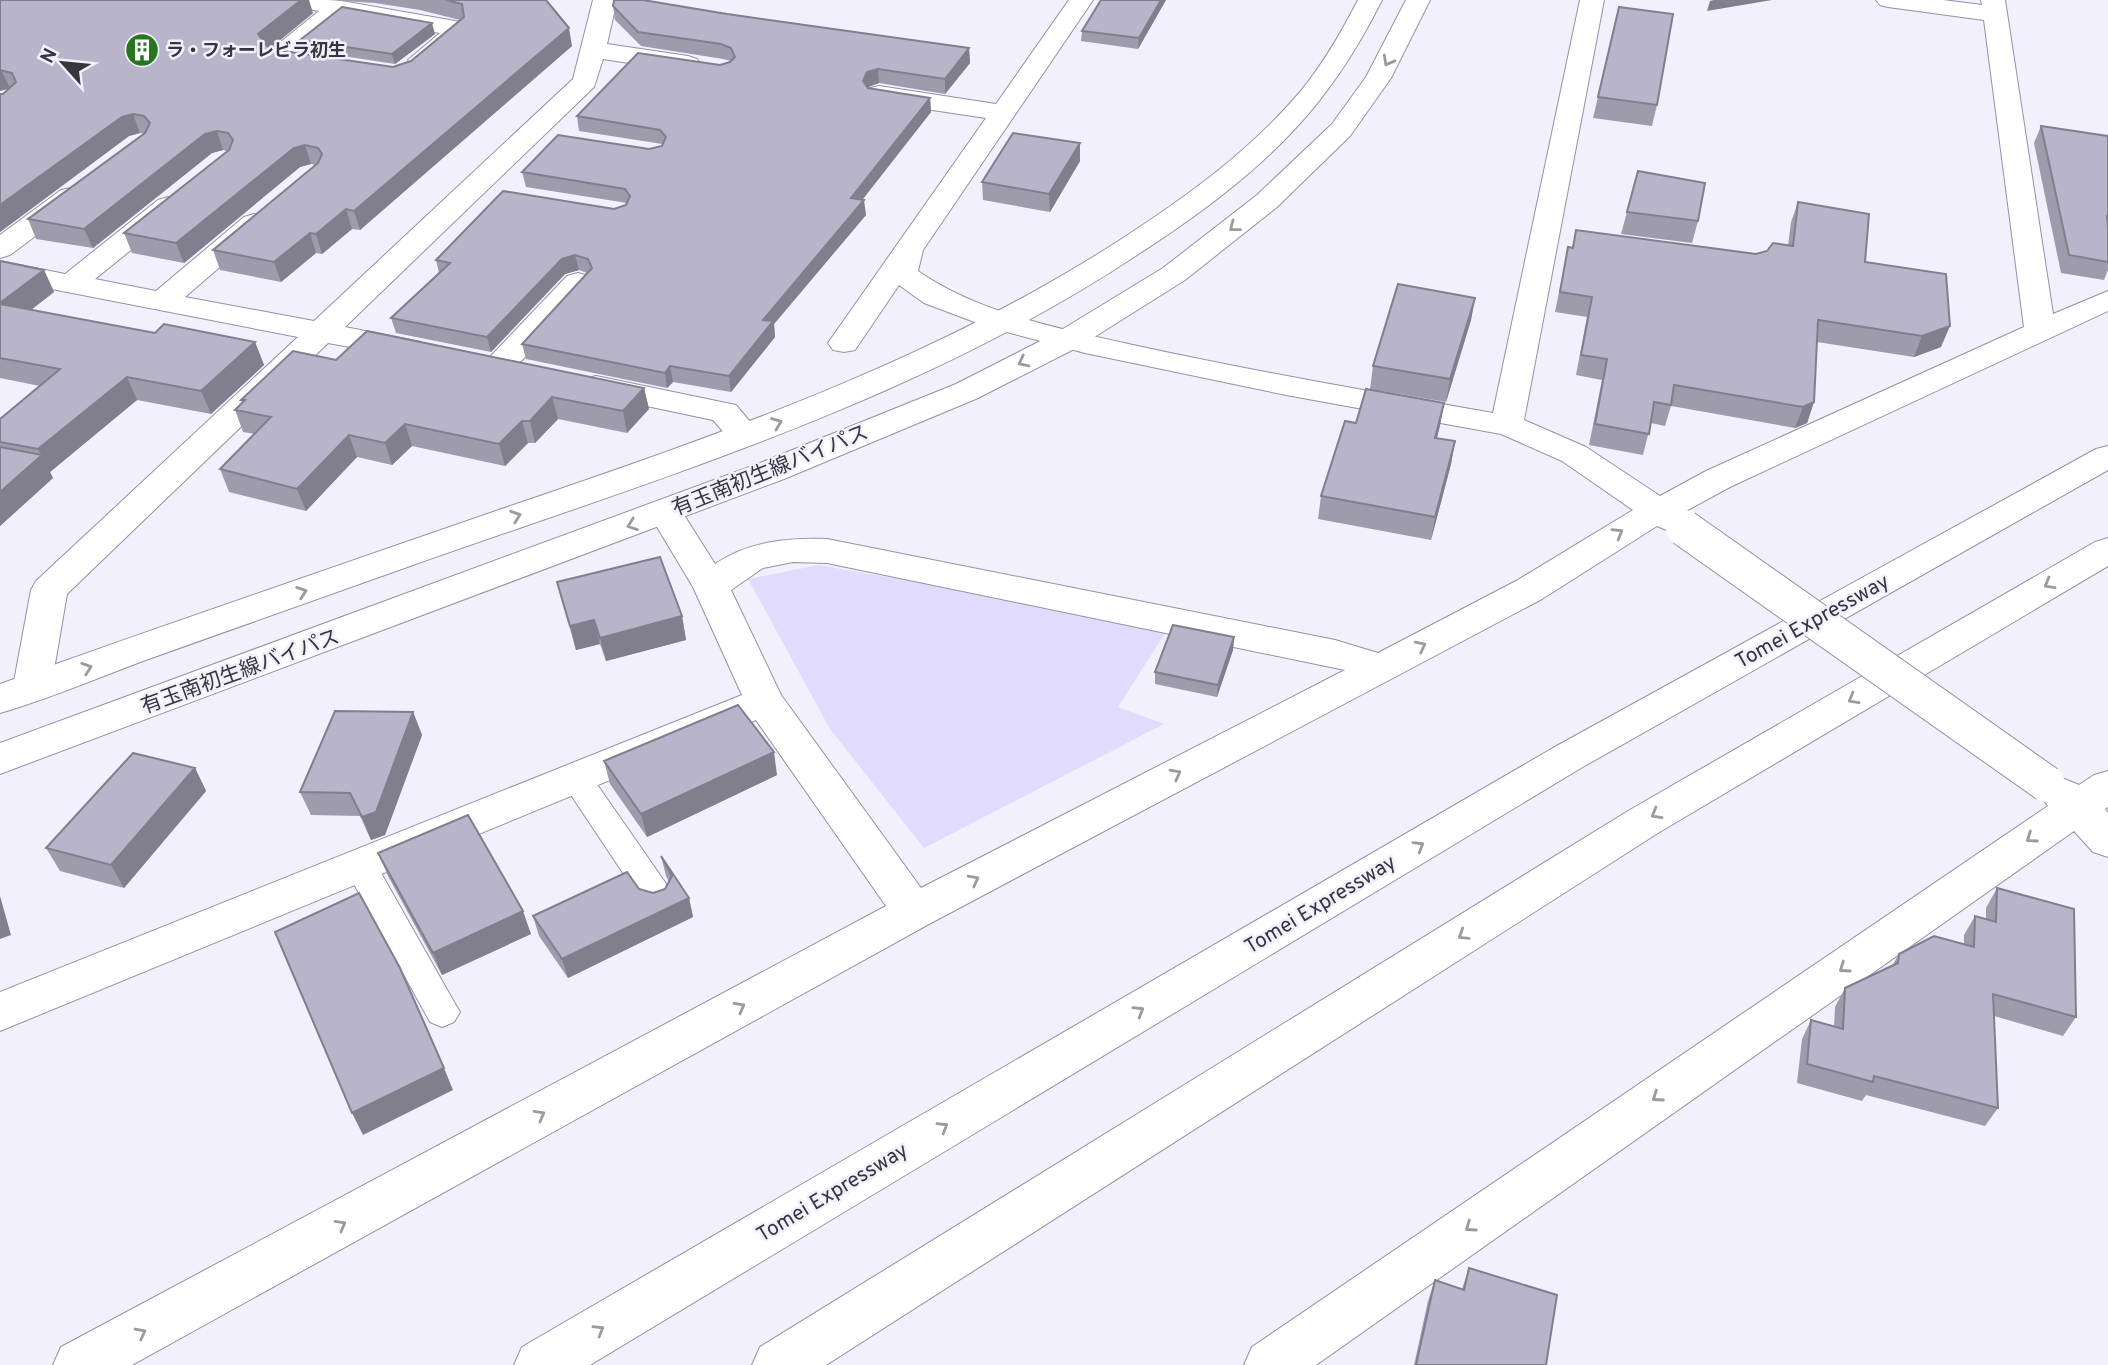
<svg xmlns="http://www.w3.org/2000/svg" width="2108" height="1365" font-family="Overpass,'Noto Sans JP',sans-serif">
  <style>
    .green { fill: #e1dbfe }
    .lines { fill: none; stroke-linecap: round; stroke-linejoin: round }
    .service-casing { stroke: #9491a5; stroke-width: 2 }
    .minor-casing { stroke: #9491a5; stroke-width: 2 }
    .tertiary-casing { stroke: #9491a5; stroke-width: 2 }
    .motorway-casing { stroke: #9491a5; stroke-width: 2 }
    .service { fill: #fff; fill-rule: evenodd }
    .minor { fill: #fff; fill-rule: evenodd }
    .tertiary { fill: #fff; fill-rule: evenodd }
    .motorway { fill: #fff; fill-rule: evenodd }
    .minor-bridge-casing { stroke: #9491a5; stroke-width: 38; stroke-linecap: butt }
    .minor-bridge { stroke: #fff; stroke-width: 36 }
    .wall { fill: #9e9bad }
    .shaded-wall { fill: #817e8d }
    .building { fill: #b8b4c9; stroke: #817e8d; stroke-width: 2 }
    .oneway { stroke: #9b9a9e }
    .labels { text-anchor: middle; stroke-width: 5; stroke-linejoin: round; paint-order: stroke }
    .far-poi-label { font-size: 18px; font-weight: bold; fill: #37363e; stroke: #f2f0fd; text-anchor: start }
    .street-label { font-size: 21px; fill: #37363e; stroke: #f2f0fd }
  </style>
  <rect width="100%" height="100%" fill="#f2f0fd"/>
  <path class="green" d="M 819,565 L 1169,627 L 1118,707 L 1164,724 L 924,848 L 830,729 L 748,579 Z"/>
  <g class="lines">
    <g class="service-casing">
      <path id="service" d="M 576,766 L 587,770 L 669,888 L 674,897 L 669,906 L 657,910 L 645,906 L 565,786 L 560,778 L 565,770 Z
        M 360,853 L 372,857 L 454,1002 L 460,1012 L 454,1022 L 442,1027 L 430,1022 L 344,866 L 348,857 Z"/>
    </g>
    <g class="minor-casing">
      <path id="minor" d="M 283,0 L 336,0 L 455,21 L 464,23 L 467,33 C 456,49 431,70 412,65 L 408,60 L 440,33 L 343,16 L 297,52 L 334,59 L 338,64 L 334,69 C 323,72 284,69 275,63 C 273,62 268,54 267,53 L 319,11 L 287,5 Z
        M 593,0 L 617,0 L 607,44 L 688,56 L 697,59 L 701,64 L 697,69 L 688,72 L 603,59 L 594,87 L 345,327 L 421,342 L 426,349 L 421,356 L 410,358 L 328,343 L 67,594 L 51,687 L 46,697 L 32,701 L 18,697 L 13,687 L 31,590 L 36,581 L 298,337 L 0,279 L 0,261 L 65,274 L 158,200 L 168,197 L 178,200 L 182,206 L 178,212 L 95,279 L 156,291 L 244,217 L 254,214 L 264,217 L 268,223 L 264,229 L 185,297 L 314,321 L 573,79 Z
        M 1069,0 L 1093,0 L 923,250 L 918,271 C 980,314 1061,329 1133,345 C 1252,371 1373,392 1493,413 L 1580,0 L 1604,0 L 1524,420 L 1586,447 L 1660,496 L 1706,471 L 2024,327 L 1984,20 L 1888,7 L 1880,5 L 1876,0 L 1943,0 L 1982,5 L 1981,0 L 2005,0 L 2053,314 L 2108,291 L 2108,311 L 1730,487 L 1684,512 L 1694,523 L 1688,531 L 1676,534 L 1657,526 L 1542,599 L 929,924 L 132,1365 L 53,1365 L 61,1347 L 886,906 L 756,720 L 0,1031 L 0,992 L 742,695 L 693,587 L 648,512 L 653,504 L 665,501 L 677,504 L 715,564 C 749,541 787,538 827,539 L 1335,640 L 1378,653 L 1516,581 L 1633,510 L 1562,461 L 1501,434 L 1286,395 L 1085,353 L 988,327 L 924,303 L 899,285 L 855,350 L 844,352 L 833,350 L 828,343 L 986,118 L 879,102 L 870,100 L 866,94 L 870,88 L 879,86 L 996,104 ZM 793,562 L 827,563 L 1345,670 L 921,888 L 781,695 L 731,590 L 763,568 Z
        M 71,188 L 81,190 L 85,196 L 81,202 L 10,255 L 0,258 L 0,235 L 61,190 Z
        M 578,273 L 589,276 L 593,282 L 589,288 L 510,373 L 499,376 L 488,373 L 483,366 L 488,359 L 567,276 Z
        M 596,376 L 736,405 L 761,435 L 756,442 L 744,445 L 732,442 L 713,420 L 585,393 L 580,386 L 585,379 Z
        M 2108,771 L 2108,807 L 2105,809 L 2108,813 L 2108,857 L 2093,852 L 2074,831 L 1316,1365 L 1244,1365 L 1252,1347 L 2048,806 L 2037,791 L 2043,780 L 2057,776 L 2079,785 L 2094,775 Z"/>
    </g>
    <g class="tertiary-casing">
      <path id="tertiary" d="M 1358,0 L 1382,0 C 1358,48 1330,92 1293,131 C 1247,180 1192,219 1137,255 C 917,401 660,478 413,565 C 323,597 233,629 143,661 C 95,679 48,699 0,713 L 0,684 C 164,625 329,569 493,512 C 709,438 927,365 1120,240 C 1185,198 1249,152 1300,92 C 1323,64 1341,33 1358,0 Z
        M 1406,0 L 1430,0 L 1391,78 L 1350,136 L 1277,207 L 1185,280 L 1080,346 L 978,398 L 784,479 L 0,774 L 0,743 L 760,463 L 956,384 L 1058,332 L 1163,268 L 1257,195 L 1332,124 L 1366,77 Z"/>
    </g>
    <g class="motorway-casing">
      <path id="motorway" d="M 2108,446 L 2108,470 L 1581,768 L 590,1365 L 514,1365 L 522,1347 L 1553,748 L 2096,449 Z
        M 2108,538 L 2108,566 L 1658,833 L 826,1365 L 752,1365 L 760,1347 L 1628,811 L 2095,542 Z"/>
    </g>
    <use href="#service" class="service"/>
    <use href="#minor" class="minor"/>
    <use href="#tertiary" class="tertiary"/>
    <use href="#motorway" class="motorway"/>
    <g class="minor-bridge-casing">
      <path id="minor-bridge" d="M 1684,528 L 2047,784"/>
    </g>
    <use href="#minor-bridge" class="minor-bridge"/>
  </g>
  <path class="wall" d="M 0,0 L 313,13 L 271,48 L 277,50 L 393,67 L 411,61 L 460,20 L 420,10 L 375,3 L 327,0 L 546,0 L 572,46 L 360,230 L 352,229 L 322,254 L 316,253 L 281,282 L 220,270 L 213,250 L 315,165 L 311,164 L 300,167 L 184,263 L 132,253 L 124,233 L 227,151 L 223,150 L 212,153 L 93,248 L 36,239 L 28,219 L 144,134 L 140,133 L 129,136 L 0,232 L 0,94 L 3,94 L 8,89 L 0,91 Z
    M 1101,0 L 1166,0 L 1138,49 L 1081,41 L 1082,31 Z
    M 613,6 L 727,14 L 969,48 L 970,63 L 945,94 L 879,83 L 868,87 L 868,88 L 930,98 L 931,112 L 862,200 L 866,215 L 774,324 L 775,337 L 731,392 L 673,382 L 667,388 L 526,359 L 522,344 L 587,273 L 579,270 L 565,274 L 491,352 L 396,333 L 391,318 L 439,273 L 436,260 L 626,205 L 627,203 L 526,187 L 522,172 L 649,149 L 662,146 L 662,144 L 579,131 L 577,116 L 731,61 L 723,59 L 641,46 L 615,20 Z
    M 1619,7 L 1657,105 L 1652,126 L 1593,118 Z
    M 435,34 L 395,64 L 303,50 L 300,40 Z
    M 2041,126 L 2108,136 L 2108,270 L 2104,280 L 2061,273 L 2034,143 Z
    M 1080,143 L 1080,161 L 1050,212 L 983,200 L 982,182 Z
    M 1638,171 L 1698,221 L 1692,243 L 1621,234 Z
    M 1798,202 L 1865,262 L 1941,347 L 1914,357 L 1817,342 L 1814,402 L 1807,423 L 1795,428 L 1671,406 L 1665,426 L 1651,423 L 1643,455 L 1589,445 L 1602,380 L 1576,375 L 1587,317 L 1555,312 L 1568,247 L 1572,248 L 1576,230 L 1756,254 L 1788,246 L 1791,222 Z
    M 0,261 L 44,270 L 54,292 L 31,310 L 155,333 L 255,342 L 264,365 L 211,414 L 137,400 L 50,472 L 53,478 L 0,526 L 0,442 L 40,386 L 0,378 Z
    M 1475,298 L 1471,320 L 1446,402 L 1370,389 L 1373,366 Z
    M 336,360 L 644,388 L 649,409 L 627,433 L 558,419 L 535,443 L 528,443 L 505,466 L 412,446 L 392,465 L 357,457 L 306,511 L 229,492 L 220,469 L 255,434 L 243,432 L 235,410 L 243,403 L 241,400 Z
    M 1444,403 L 1437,438 L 1455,441 L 1451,464 L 1431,540 L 1318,519 L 1321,496 L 1356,423 Z
    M 557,582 L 682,616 L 686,640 L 606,661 L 600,644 L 576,650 Z
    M 1234,637 L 1233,650 L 1217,697 L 1155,684 L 1155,672 Z
    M 413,712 L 422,735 L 385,835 L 371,840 L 360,816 L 311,815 L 300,792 Z
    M 604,761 L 777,775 L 647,837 L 610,784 Z
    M 195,768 L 206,791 L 124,888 L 60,871 L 46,848 Z
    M 378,853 L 531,934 L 442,975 L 388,876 Z
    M 661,856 L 689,898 L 693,917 L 568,978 L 539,936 L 533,916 L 639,889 L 653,893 L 665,889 L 669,882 L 666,876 Z
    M 1997,888 L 2076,1017 L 2063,1036 L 1994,1016 L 1998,1108 L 1985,1126 L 1866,1095 L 1862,1101 L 1797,1083 L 1802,1039 L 1811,1020 L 1834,1027 L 1835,1007 L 1845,988 L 1892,966 L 1899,954 L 1964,944 L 1964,935 L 1975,916 L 1986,919 L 1986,908 Z
    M 1469,1268 L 1546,1365 L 1414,1365 L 1428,1301 L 1435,1280 L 1462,1289 Z"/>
  <path class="shaded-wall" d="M 301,0 L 309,0 L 313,13 L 264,53 L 258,34 Z
    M 1161,0 L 1166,0 L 1138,49 L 1139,38 Z
    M 1714,0 L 1772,0 L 1707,11 L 1710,1 Z
    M 432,23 L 435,34 L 395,64 L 392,54 Z
    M 569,28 L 572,46 L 360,230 L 354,211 Z
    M 969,48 L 970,63 L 945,94 L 945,79 Z
    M 878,69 L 879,83 L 868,87 L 864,95 L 863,81 L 867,72 Z
    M 0,70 L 1,70 L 10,88 L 0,91 Z
    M 930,98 L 931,112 L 852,213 L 851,198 Z
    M 133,114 L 140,133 L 129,136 L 0,232 L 0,205 L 122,117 Z
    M 217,131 L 223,150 L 212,153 L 93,248 L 84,229 L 205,134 Z
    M 1080,143 L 1080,161 L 1050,212 L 1049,194 Z
    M 305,145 L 311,164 L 300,167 L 184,263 L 176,243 L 294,148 Z
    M 864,200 L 866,215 L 774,324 L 775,337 L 731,392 L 729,376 L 763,320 Z
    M 346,209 L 352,229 L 322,254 L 316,234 Z
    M 310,233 L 316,253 L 281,282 L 274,262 Z
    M 575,255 L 579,270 L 565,274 L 491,352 L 487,337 L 562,259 Z
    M 44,270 L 54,292 L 10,326 L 0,303 Z
    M 1475,298 L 1471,320 L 1446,402 L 1450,379 Z
    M 1950,326 L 1941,347 L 1914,357 L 1922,336 Z
    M 255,342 L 264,365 L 211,414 L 201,391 Z
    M 670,366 L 673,382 L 667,388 L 665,373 Z
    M 127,377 L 137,400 L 50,472 L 53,478 L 0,526 L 0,492 L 41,455 L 38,449 Z
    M 644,388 L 649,409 L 627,433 L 623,411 Z
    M 552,397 L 558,419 L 535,443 L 530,421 Z
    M 1814,402 L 1807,423 L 1795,428 L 1803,407 Z
    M 1444,403 L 1440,426 L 1431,460 L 1435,438 Z
    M 522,421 L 528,443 L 505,466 L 499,444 Z
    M 405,424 L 412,446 L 392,465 L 385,443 Z
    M 349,435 L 357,457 L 306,511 L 297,489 Z
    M 1455,441 L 1451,464 L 1431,540 L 1435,517 Z
    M 682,616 L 686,640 L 606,661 L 600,638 Z
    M 594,620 L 600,644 L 576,650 L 570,626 Z
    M 1234,637 L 1233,650 L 1217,697 L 1218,685 Z
    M 413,712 L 422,735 L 385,835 L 371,840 L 362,817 Z
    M 774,752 L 777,775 L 647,837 L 641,814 Z
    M 195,768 L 206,791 L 124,888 L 111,865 Z
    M 0,896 L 11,935 L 0,939 Z
    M 689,898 L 693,917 L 568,978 L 562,959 Z
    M 523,911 L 531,934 L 442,975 L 433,953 Z
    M 444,1068 L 453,1090 L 363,1135 L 352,1113 Z"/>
  <path class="building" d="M 0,0 L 301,0 L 258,34 L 267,46 L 277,50 L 393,67 L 411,61 L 464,17 L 462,4 L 446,0 L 546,0 L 569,28 L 354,211 L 346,209 L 316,234 L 310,233 L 274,262 L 213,250 L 318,163 L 322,154 L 318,148 L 305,145 L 294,148 L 176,243 L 124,233 L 229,150 L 233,140 L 228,133 L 217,131 L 205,134 L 84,229 L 28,219 L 145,133 L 150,123 L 144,116 L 133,114 L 122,117 L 0,205 L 0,94 L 3,94 L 16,82 L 12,73 L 0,70 Z
    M 614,0 L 643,0 L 727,14 L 969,48 L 945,79 L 878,69 L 867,72 L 863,81 L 868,88 L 930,98 L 851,198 L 864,200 L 763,320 L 773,321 L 729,376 L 670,366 L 665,373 L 522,344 L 592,268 L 588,259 L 575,255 L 562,259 L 487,337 L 391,318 L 450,263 L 436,260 L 503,191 L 614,209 L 626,205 L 630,196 L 625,189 L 522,172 L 558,135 L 649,149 L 662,146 L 666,137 L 660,130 L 577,116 L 638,53 L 720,65 L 730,62 L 735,57 L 731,48 L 721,44 L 638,32 L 613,6 Z
    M 1101,0 L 1161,0 L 1139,38 L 1082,31 Z
    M 342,7 L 432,23 L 392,54 L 300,40 Z
    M 1619,7 L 1673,14 L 1657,105 L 1598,97 Z
    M 2041,126 L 2108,136 L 2108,216 L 2107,216 L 2108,228 L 2108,262 L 2069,255 Z
    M 1013,133 L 1080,143 L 1049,194 L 982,182 Z
    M 1638,171 L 1705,183 L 1698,221 L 1627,212 Z
    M 1798,202 L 1869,214 L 1865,262 L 1946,274 L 1950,326 L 1922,336 L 1818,320 L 1814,402 L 1803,407 L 1674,385 L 1671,405 L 1654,402 L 1649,434 L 1595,424 L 1607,359 L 1581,355 L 1592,297 L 1560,292 L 1568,247 L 1573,248 L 1576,230 L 1756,254 L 1767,251 L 1773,243 L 1793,246 Z
    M 0,261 L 44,270 L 0,303 Z
    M 1398,284 L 1475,298 L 1450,379 L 1373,366 Z
    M 0,304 L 155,333 L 164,324 L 255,342 L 201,391 L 127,377 L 38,449 L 0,442 L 0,419 L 60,369 L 0,358 Z
    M 367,331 L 644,388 L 623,411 L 552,397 L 530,421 L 522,421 L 499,444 L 405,424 L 385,443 L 349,435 L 297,489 L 220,469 L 271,417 L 235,410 L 245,400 L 241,400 L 293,351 L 336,360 Z
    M 1366,389 L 1444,403 L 1435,438 L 1455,441 L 1435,517 L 1321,496 L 1345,421 L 1356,423 Z
    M 0,447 L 42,455 L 0,492 Z
    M 660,557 L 682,616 L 600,638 L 594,620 L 570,626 L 557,582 Z
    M 1173,625 L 1234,637 L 1218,685 L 1155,672 Z
    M 738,705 L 774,752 L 641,814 L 604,761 Z
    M 335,711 L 413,712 L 376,812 L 362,817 L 350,793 L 300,792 Z
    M 133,753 L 195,768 L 111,865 L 46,848 Z
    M 468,815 L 523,911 L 433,953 L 378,853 Z
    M 661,856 L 689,898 L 562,959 L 533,916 L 627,872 L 639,889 L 653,893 L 665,889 L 672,876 Z
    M 1997,888 L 2074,909 L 2076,1017 L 1993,994 L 1998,1108 L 1874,1076 L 1873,1082 L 1807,1064 L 1811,1020 L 1843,1029 L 1845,988 L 1898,963 L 1899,954 L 1934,936 L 1974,947 L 1975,916 L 1996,922 Z
    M 359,893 L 400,968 L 444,1068 L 352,1113 L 275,932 Z
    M 1469,1268 L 1557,1295 L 1546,1365 L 1416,1365 L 1435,1280 L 1464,1290 Z"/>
  <defs><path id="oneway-chevron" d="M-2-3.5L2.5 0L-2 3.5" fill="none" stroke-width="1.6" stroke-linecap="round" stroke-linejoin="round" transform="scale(1.75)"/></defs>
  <g class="oneway">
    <use href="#oneway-chevron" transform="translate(1388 61) rotate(119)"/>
    <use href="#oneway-chevron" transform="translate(1234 227) rotate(142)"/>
    <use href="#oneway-chevron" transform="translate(1023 362) rotate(153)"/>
    <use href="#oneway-chevron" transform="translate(777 423) rotate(-21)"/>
    <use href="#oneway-chevron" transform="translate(516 516) rotate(-19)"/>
    <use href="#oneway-chevron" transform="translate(632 525) rotate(160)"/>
    <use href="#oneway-chevron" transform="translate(1618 533) rotate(-31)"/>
    <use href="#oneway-chevron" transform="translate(2049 584) rotate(150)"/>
    <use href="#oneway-chevron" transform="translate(302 592) rotate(-19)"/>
    <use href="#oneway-chevron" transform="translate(1421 646) rotate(-27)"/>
    <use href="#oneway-chevron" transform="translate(87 668) rotate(-19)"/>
    <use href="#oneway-chevron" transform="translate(1853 699) rotate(150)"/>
    <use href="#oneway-chevron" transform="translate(1176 774) rotate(-28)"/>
    <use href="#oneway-chevron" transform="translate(1656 814) rotate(150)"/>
    <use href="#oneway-chevron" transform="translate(2031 838) rotate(145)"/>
    <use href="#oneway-chevron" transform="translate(1419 846) rotate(-31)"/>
    <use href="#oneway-chevron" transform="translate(974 880) rotate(-28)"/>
    <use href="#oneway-chevron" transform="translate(1463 935) rotate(148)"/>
    <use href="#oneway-chevron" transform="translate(1844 968) rotate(145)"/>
    <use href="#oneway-chevron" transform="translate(740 1007) rotate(-29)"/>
    <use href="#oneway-chevron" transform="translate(1139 1011) rotate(-31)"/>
    <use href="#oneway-chevron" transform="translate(1657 1097) rotate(145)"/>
    <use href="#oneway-chevron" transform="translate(540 1115) rotate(-29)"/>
    <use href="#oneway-chevron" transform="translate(943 1127) rotate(-31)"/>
    <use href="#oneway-chevron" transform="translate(341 1225) rotate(-29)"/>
    <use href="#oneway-chevron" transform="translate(1470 1227) rotate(145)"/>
    <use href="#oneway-chevron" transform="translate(599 1330) rotate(-31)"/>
    <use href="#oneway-chevron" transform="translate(141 1333) rotate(-28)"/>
  </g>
  <defs>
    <g id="building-disc" transform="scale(1.75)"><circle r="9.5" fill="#25761f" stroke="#f2f0fd"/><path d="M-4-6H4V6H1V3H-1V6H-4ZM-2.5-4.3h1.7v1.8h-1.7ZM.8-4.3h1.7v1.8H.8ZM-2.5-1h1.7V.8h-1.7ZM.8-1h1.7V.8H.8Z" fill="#fff"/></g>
  </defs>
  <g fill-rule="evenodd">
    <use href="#building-disc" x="142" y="50"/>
  </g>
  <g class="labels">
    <g class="far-poi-label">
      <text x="166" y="56">ラ・フォーレビラ初生</text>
    </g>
    <g class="street-label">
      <text transform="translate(770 470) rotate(-22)" y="7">有玉南初生線バイパス</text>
      <text transform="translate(1812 621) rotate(-29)" y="7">Tomei Expressway</text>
      <text transform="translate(240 671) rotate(-20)" y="7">有玉南初生線バイパス</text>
      <text transform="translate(1320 904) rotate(-31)" y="7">Tomei Expressway</text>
      <text transform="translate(832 1192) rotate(-31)" y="7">Tomei Expressway</text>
    </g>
  </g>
  <g transform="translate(63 63) rotate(297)" stroke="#f2f0fd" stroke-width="5" paint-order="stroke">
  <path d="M0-5L12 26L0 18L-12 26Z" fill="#37363e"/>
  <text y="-10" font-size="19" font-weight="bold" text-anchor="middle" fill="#37363e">N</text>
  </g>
</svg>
